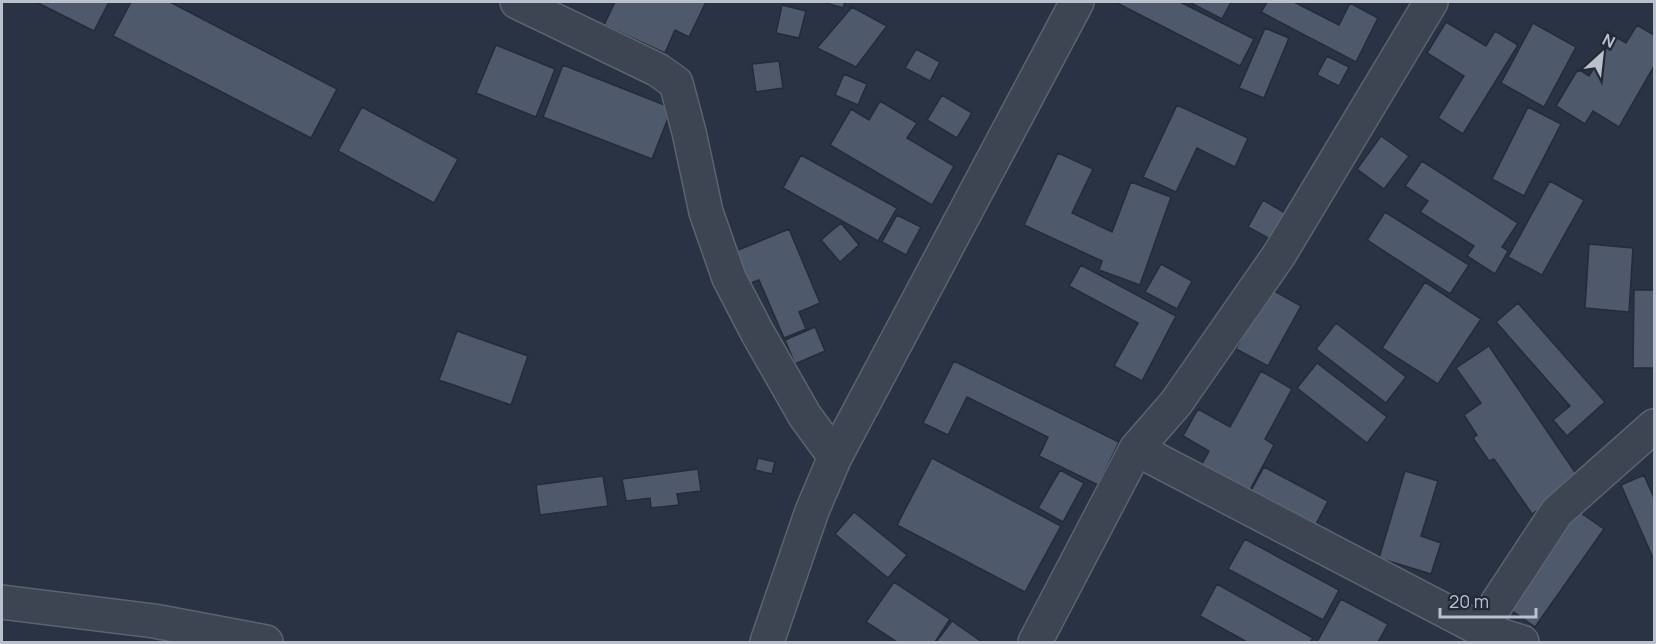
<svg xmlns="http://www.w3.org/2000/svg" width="1656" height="644" font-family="Manrope,sans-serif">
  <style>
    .building { fill: #4f596c; stroke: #242c3a; stroke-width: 1.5 }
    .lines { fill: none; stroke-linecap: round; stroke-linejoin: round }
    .minor-casing { stroke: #5b6370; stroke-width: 36 }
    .minor { stroke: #3d4553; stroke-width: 33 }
  </style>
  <rect width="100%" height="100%" fill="#293343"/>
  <path class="building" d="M 36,2 L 109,2 L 94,31 Z
    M 131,2 L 170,2 L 337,89 L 311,138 L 113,36 Z
    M 615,2 L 706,2 L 689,37 L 675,30 L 665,53 L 604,25 Z
    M 823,2 L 845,2 L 843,8 Z
    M 1115,2 L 1180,2 L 1254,39 L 1240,66 Z
    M 1189,2 L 1231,2 L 1222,19 Z
    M 1267,2 L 1294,2 L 1339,25 L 1350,3 L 1378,18 L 1356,62 L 1261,12 Z
    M 782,5 L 806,11 L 799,38 L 776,33 Z
    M 852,7 L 887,26 L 856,67 L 817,48 Z
    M 1446,22 L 1486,46 L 1495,31 L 1518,45 L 1463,134 L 1438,118 L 1464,76 L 1427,53 Z
    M 1533,23 L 1576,47 L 1544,107 L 1501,83 Z
    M 1637,25 L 1654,35 L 1654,66 L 1619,127 L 1593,111 L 1585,124 L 1556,106 L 1578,69 L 1589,76 L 1614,36 L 1626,43 Z
    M 1265,28 L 1289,38 L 1264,98 L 1239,88 Z
    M 496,45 L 555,69 L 536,117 L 476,93 Z
    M 916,49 L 940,62 L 930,81 L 905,68 Z
    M 1327,56 L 1349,67 L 1339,86 L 1317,75 Z
    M 779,61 L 783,88 L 756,92 L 752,64 Z
    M 563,65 L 672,108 L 652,159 L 543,117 Z
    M 844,74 L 867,84 L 858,105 L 835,95 Z
    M 942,95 L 972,113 L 957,138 L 927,120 Z
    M 880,101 L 917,123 L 907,138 L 954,166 L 932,205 L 830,145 L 851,109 L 869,120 Z
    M 1177,105 L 1248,138 L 1235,167 L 1197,148 L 1176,192 L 1143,177 Z
    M 362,107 L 458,159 L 434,203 L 338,151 Z
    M 1528,107 L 1561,124 L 1524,196 L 1492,179 Z
    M 1381,136 L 1409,156 L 1384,189 L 1357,169 Z
    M 1058,153 L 1093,169 L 1072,213 L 1112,232 L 1131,182 L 1171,197 L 1140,285 L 1099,270 L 1102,261 L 1024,225 Z
    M 801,155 L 897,208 L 878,241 L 783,188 Z
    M 1422,161 L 1518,223 L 1502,247 L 1508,251 L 1495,274 L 1467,256 L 1474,246 L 1420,212 L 1428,201 L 1405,186 Z
    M 1550,181 L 1584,200 L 1542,275 L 1508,257 Z
    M 1263,200 L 1287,214 L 1272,240 L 1248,227 Z
    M 1385,212 L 1469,265 L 1450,294 L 1367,240 Z
    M 897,215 L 921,227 L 906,255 L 882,242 Z
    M 841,223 L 859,245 L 840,262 L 821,240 Z
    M 789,229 L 820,303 L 799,312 L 806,329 L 784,338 L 759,280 L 745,285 L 731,253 Z
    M 1589,244 L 1633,248 L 1629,312 L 1585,308 Z
    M 1161,264 L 1192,281 L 1177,309 L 1145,292 Z
    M 1081,265 L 1176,316 L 1142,381 L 1114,366 L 1138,323 L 1069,286 Z
    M 1425,282 L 1481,319 L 1438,384 L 1382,348 Z
    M 1269,288 L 1301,306 L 1268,366 L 1236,349 Z
    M 1634,290 L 1654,290 L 1654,368 L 1633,368 Z
    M 1518,303 L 1605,402 L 1567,436 L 1553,420 L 1570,406 L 1496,322 Z
    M 1336,323 L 1406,377 L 1386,403 L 1316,349 Z
    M 815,327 L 825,351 L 795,364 L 785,340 Z
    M 457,331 L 528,356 L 511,405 L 439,380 Z
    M 1489,346 L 1581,481 L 1532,514 L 1494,459 L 1489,461 L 1473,438 L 1477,435 L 1464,415 L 1481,403 L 1456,368 Z
    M 954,361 L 1119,442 L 1098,485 L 1039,456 L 1048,437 L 967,397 L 948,435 L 923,423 Z
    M 1317,363 L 1387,417 L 1367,443 L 1297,388 Z
    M 1261,371 L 1292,389 L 1265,439 L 1274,445 L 1244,501 L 1196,475 L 1209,451 L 1183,436 L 1198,409 L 1230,427 Z
    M 758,458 L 775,462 L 772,474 L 755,470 Z
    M 932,458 L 1061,526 L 1025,592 L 897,525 Z
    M 1264,467 L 1328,501 L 1313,530 L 1248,496 Z
    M 698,469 L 701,491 L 677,494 L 679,505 L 651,508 L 650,498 L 626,501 L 622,479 Z
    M 1060,470 L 1084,483 L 1063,522 L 1038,508 Z
    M 1405,471 L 1438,481 L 1421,536 L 1441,543 L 1431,574 L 1379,558 Z
    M 1644,475 L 1654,498 L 1654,560 L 1621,485 Z
    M 603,476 L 608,506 L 540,515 L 536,485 Z
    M 1578,511 L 1604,529 L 1535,627 L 1508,608 Z
    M 854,512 L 907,555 L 888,578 L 835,534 Z
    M 1245,539 L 1339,590 L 1323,620 L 1228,569 Z
    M 894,582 L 950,619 L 935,642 L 897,642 L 866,622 Z
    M 1217,584 L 1313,638 L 1310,642 L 1247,642 L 1200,616 Z
    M 1341,599 L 1388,624 L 1378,642 L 1317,642 Z
    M 952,621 L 982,642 L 936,642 Z"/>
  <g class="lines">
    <g class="minor-casing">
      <path id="minor" d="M 517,2 L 658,70 L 676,83 L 689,132 L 706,212 L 729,278 L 757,332 L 805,416 L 835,457
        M 1136,449 L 1480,629 L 1522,642
        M 2,602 L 154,621 L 266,642
        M 1480,629 L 1557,512 L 1654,426
        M 767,642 L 812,511 L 835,457 L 1077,2
        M 1035,642 L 1136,449 L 1176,403 L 1279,255 L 1431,2"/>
    </g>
    <use href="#minor" class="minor"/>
  </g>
  <rect width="1656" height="644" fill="none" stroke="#bac0cc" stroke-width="6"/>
  <g transform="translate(1602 54) rotate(27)" stroke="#222a38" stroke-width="4.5" paint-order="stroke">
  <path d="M0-4.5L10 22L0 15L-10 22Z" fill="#bac0cc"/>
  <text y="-9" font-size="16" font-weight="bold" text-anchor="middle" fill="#bac0cc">N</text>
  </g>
  <path d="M1440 608v9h96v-9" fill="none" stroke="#bac0cc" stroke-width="3"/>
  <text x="1449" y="608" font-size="18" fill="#bac0cc" stroke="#222a38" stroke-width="4.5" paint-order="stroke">20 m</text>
</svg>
